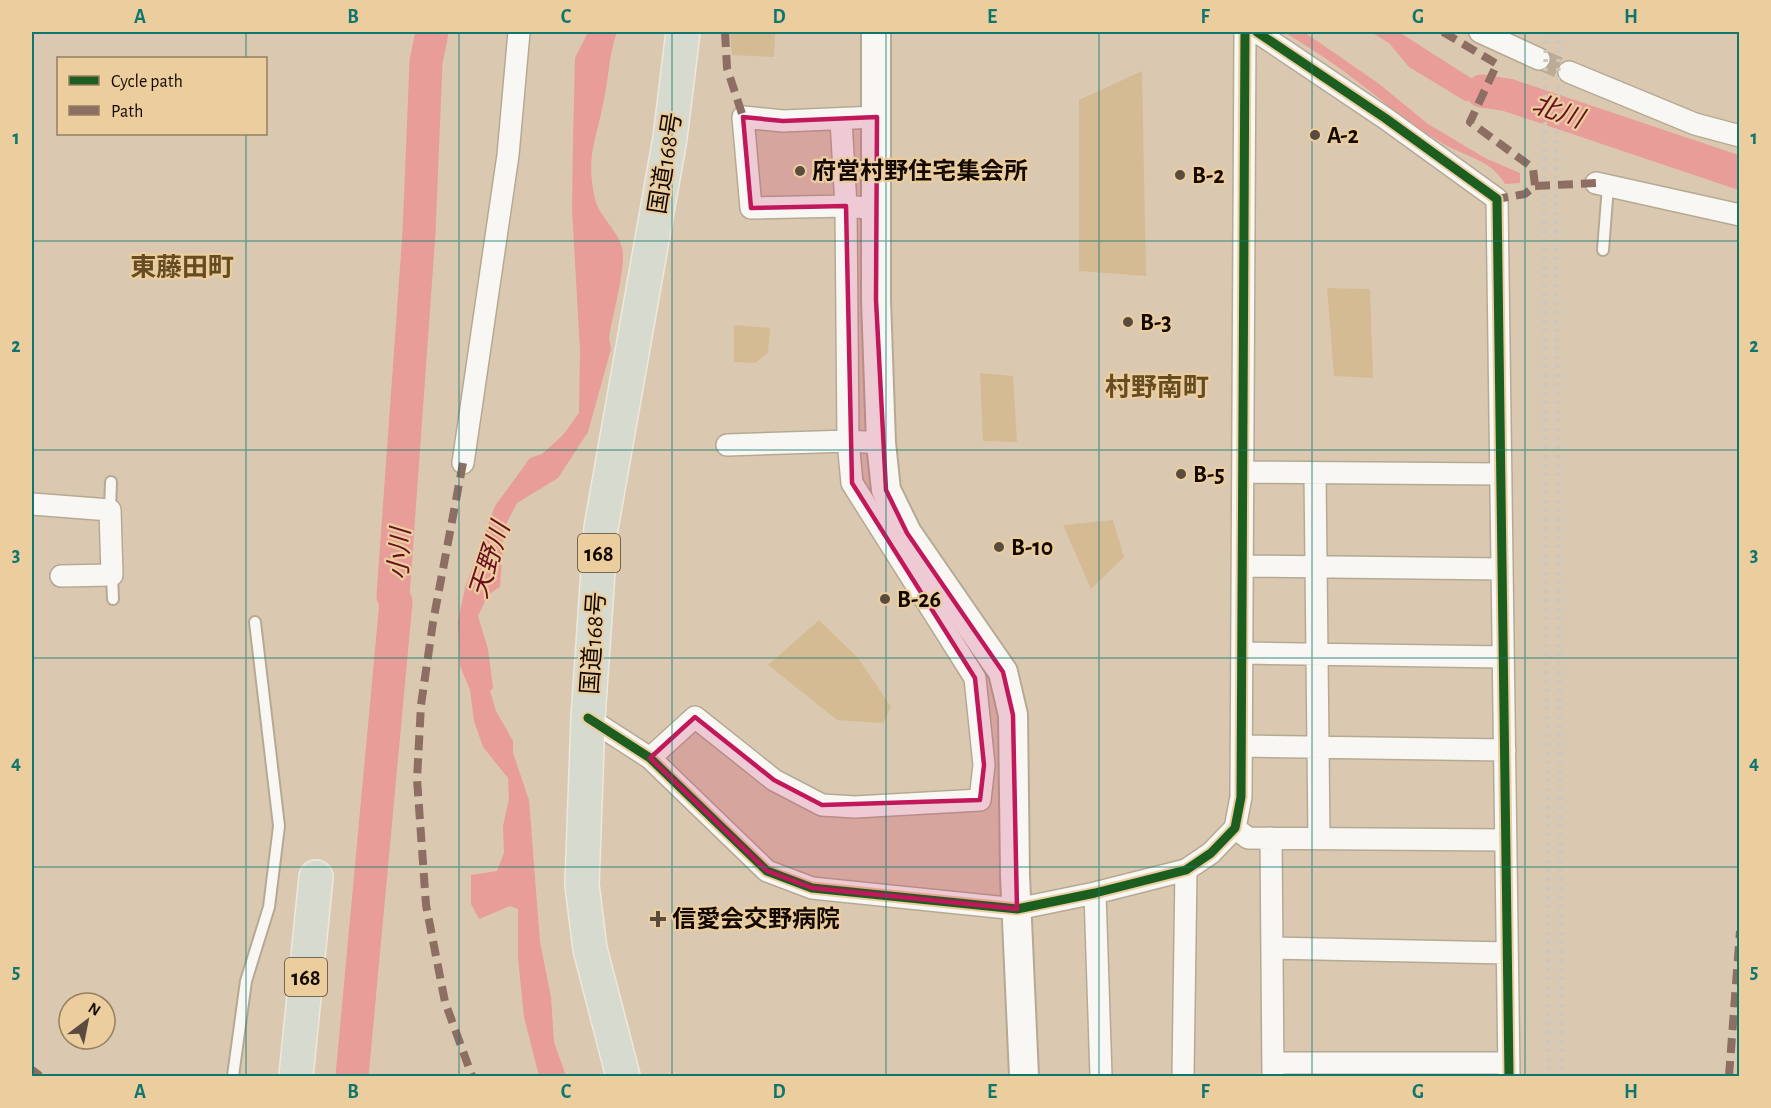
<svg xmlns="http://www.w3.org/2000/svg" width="1771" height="1108" font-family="'Alegreya Sans','Noto Sans JP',sans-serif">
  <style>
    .green { fill: #d4bb94 }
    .water { fill: #e89d98 }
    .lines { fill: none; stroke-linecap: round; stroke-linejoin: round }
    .river { stroke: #e89d98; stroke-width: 33 }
    .street-tunnel { stroke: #bcac96; stroke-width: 21; stroke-dasharray: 21 10; stroke-linecap: butt }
    .lane-casing { stroke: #b6a994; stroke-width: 14 }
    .street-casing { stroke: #b6a994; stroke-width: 24 }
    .secondary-casing { stroke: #b6a994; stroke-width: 32 }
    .highway-casing { stroke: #eee7db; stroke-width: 36 }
    .lane { stroke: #f9f7f3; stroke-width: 10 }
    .street { stroke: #f9f7f3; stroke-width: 21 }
    .secondary { stroke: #f9f7f3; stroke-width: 28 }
    .highway { stroke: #d7dbcf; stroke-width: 33 }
    .rail { stroke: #cbc6be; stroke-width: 4.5; stroke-dasharray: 3 6; stroke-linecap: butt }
    .quiet { stroke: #8d6e63; stroke-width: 8; stroke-dasharray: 15 8; stroke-linecap: butt }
    .cycleway-casing { stroke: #ebcd9e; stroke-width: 13 }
    .cycleway { stroke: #1b5e20; stroke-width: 9 }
    .marked { fill: #c2185b; fill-opacity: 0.2; stroke: #c2185b; stroke-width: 4.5; stroke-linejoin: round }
    .grid { fill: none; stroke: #0f766e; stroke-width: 1.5; stroke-opacity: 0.55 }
    .poi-dot { fill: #594c3e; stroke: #ebcd9e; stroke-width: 2 }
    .labels { text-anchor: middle; stroke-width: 4.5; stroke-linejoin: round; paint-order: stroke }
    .shield { fill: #ebcd9e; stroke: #54442f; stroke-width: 1.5 }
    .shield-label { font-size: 22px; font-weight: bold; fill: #140900 }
    .poi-label { font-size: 24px; font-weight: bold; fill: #140900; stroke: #ebcd9e; text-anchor: start }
    .street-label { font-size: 24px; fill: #140900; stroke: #ebcd9e }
    .water-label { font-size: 26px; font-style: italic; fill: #6a0f1f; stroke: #ebcd9e }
    .neighbourhood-label { font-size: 26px; font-weight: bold; fill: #664d21; stroke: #ebcd9e }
    .neatline { fill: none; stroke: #0f766e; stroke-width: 2 }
    .grid-label { font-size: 20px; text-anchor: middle; font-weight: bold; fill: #0f766e }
  </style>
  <rect width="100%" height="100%" fill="#dac9b0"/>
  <path class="green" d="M 730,32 L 775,32 L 774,57 L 732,55 Z
    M 1142,71 L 1146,276 L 1079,271 L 1079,100 Z
    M 1327,288 L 1370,289 L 1373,378 L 1334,376 Z
    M 734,325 L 770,328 L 768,353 L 755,363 L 734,362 Z
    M 980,373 L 1013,376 L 1017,442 L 983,441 Z
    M 1113,520 L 1124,557 L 1091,589 L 1063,525 Z
    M 819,620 L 859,659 L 891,707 L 883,723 L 837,720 L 768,665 Z"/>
  <path class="water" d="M 588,32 L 617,32 C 609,54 609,76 604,99 C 597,139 585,156 595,199 C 600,219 624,235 623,256 C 623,279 613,313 609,338 L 611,349 L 588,432 L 558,478 L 517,503 L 504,528 L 500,587 L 488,595 L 478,616 L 488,649 L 493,688 L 490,691 L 496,711 L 513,741 L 513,753 L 529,800 L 540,942 L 551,997 L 554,1042 L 566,1076 L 539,1076 L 524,1017 L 518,958 L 518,909 L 510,906 L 479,919 L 471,904 L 471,875 L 497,871 L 504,853 L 503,826 L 509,799 L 508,778 L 483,747 L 474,721 L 470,690 L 460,666 L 458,621 L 465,588 L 495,506 L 530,458 L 542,454 L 563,435 L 579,413 L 580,350 L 572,210 L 573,140 L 575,58 Z
    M 1284,32 L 1304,32 L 1378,83 L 1428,124 L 1485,158 L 1520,173 L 1520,183 L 1505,184 C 1491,159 1465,157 1442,143 C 1406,122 1375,94 1342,70 C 1323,56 1303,44 1284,32 Z
    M 1371,32 L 1399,32 L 1477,82 L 1528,96 L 1524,108 L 1497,98 L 1465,101 L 1409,67 L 1389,43 Z"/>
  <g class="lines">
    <path class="river" d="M 1482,91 L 1508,95 L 1740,173
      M 352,1076 L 396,602 L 393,596 L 419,233 L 426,62 L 432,32"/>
    <path class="street-tunnel" d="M 1539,59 L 1569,72"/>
    <g class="lane-casing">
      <path id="lane" d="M 1603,250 L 1608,186
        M 110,510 L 111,482
        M 112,575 L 113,599
        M 233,1076 L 246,981 L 269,907 L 279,826 L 255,622"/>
    </g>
    <g class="street-casing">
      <path id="street" d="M 1257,32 L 1385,118 L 1497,199 L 1509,1076
        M 1480,32 L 1539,59
        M 1569,72 L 1695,124 L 1740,136
        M 841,120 L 846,206 L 751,208 L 743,117 L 783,121 L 877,117
        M 1596,183 L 1740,215
        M 727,445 L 848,441 L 846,206 L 876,209
        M 463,463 L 508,155 L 519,32
        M 1243,472 L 1501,474
        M 1315,473 L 1319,838
        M 32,504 L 110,510 L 112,575 L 61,576
        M 1243,566 L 1502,569
        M 1243,653 L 1503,657
        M 588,718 L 650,758 L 767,871 L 812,888 L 1017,909 L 1095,893 L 1186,870 L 1211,853 L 1235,828 L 1241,797 L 1245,32
        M 1242,746 L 1505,750
        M 650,758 L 695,717 L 774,780 L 822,805 L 855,807 L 980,800 L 984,765 L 975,678 L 852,483 L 848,441 L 881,443
        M 1235,828 L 1248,838 L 1506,840
        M 1271,838 L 1273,1076
        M 1095,893 L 1101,1076
        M 1272,948 L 1507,953
        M 1273,1063 L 1509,1063
        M 1183,1076 L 1186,870"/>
    </g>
    <g class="secondary-casing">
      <path id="secondary" d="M 876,32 L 876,300 L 881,443 L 886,490 L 907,533 L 1003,672 L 1013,715 L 1015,876 L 1024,1076"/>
    </g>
    <g class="highway-casing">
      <path id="highway" d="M 296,1076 L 316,877
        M 623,1076 L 590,949 L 582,885 L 588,718 L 601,528 L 670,138 L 683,32"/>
    </g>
    <use href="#lane" class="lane"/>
    <use href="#street" class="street"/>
    <use href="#secondary" class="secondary"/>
    <use href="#highway" class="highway"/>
    <path class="rail" d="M 1546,32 L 1544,190 L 1549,1076
      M 1559,32 L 1556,192 L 1562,1076"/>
    <path class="quiet" d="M 725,32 L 727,68 L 743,117
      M 1443,32 L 1497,64 L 1470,122 L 1533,168 L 1535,186 L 1525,194 L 1497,199
      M 1535,186 L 1596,183
      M 463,463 L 433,622 L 421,705 L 417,779 L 426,905 L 445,1002 L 472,1076
      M 32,1070 L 40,1076
      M 1729,1076 L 1740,931"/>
    <g class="cycleway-casing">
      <path id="cycleway" d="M 1257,32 L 1385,118 L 1497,199 L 1509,1076
        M 588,718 L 650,758 L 767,871 L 812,888 L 1017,909 L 1095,893 L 1186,870 L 1211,853 L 1235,828 L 1241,797 L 1245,32"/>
    </g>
    <use href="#cycleway" class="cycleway"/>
  </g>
  <path class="marked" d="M 743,117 L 783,121 L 877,117 L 876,300 L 886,490 L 907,533 L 1003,672 L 1013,715 L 1017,909 L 812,888 L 767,871 L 650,758 L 695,717 L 774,780 L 822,805 L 980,800 L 984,765 L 975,678 L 852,483 L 846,206 L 751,208 Z"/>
  <path class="grid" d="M 246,32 L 246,58M 459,32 L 459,1076M 672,32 L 672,1076M 886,32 L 886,1076M 1099,32 L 1099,1076M 1312,32 L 1312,1076M 1525,32 L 1525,1076M 246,134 L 246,1076M 32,241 L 1740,241M 32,450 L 1740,450M 32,658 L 1740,658M 32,867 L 1740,867"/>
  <g class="poi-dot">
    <circle cx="1315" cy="135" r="6"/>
    <circle cx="800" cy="171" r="6"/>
    <circle cx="1180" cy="175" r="6"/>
    <circle cx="1128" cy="322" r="6"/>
    <circle cx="1181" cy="474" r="6"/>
    <circle cx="999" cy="547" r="6"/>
    <circle cx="885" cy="599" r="6"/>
    <path d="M655 910h6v6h6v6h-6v6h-6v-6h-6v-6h6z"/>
  </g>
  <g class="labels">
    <g class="shield">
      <rect x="578" y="534" width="42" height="38" rx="4.5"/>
      <rect x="285" y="958" width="42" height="38" rx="4.5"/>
    </g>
    <g class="shield-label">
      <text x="599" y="561">168</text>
      <text x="306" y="985">168</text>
    </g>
    <g class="poi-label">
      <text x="1327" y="143">A-2</text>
      <text x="812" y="179">府営村野住宅集会所</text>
      <text x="1192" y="183">B-2</text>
      <text x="1140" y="330">B-3</text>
      <text x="1193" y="482">B-5</text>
      <text x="1011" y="555">B-10</text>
      <text x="897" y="607">B-26</text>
      <text x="672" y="927">信愛会交野病院</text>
    </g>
    <g class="street-label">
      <text transform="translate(665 163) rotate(-81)" y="8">国道168号</text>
      <text transform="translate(593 643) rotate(-86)" y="8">国道168号</text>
    </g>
    <g class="water-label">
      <text transform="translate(1558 111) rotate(19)" y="9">北川</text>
      <text transform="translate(399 554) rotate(-87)" y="9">小川</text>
      <text transform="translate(489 560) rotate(-72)" y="9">天野川</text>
    </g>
    <g class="neighbourhood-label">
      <text x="182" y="276">東藤田町</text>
      <text x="1157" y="396">村野南町</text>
    </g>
  </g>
  <rect width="1771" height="1108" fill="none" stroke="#ebcd9e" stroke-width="66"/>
  <rect x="57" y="57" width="210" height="78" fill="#ebcd9e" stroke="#957f5f" stroke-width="1.5"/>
  <rect x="69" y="76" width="30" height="9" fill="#1b5e20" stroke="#957f5f" stroke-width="1.5"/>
  <text x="111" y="87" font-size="18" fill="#140900">Cycle path</text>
  <rect x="69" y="106" width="30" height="9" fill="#8d6e63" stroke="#957f5f" stroke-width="1.5"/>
  <text x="111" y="117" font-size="18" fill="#140900">Path</text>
  <g transform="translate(87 1021) rotate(32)"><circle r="28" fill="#ebcd9e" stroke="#957f5f" stroke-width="1.5"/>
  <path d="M0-4.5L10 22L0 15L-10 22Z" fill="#594c3e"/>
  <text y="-9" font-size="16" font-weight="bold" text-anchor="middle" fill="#140900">N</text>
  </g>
  <rect x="33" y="33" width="1705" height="1042" class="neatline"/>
  <g class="grid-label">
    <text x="140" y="23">A</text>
    <text x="353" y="23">B</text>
    <text x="566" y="23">C</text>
    <text x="779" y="23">D</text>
    <text x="992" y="23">E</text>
    <text x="1205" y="23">F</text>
    <text x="1418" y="23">G</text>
    <text x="1631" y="23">H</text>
    <text x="16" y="144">1</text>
    <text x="1754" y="144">1</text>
    <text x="16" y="352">2</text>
    <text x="1754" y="352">2</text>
    <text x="16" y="561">3</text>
    <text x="1754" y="561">3</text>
    <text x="16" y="769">4</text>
    <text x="1754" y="769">4</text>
    <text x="16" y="978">5</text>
    <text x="1754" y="978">5</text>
    <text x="140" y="1098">A</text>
    <text x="353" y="1098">B</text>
    <text x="566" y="1098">C</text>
    <text x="779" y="1098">D</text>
    <text x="992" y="1098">E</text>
    <text x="1205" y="1098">F</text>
    <text x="1418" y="1098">G</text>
    <text x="1631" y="1098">H</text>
  </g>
</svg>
